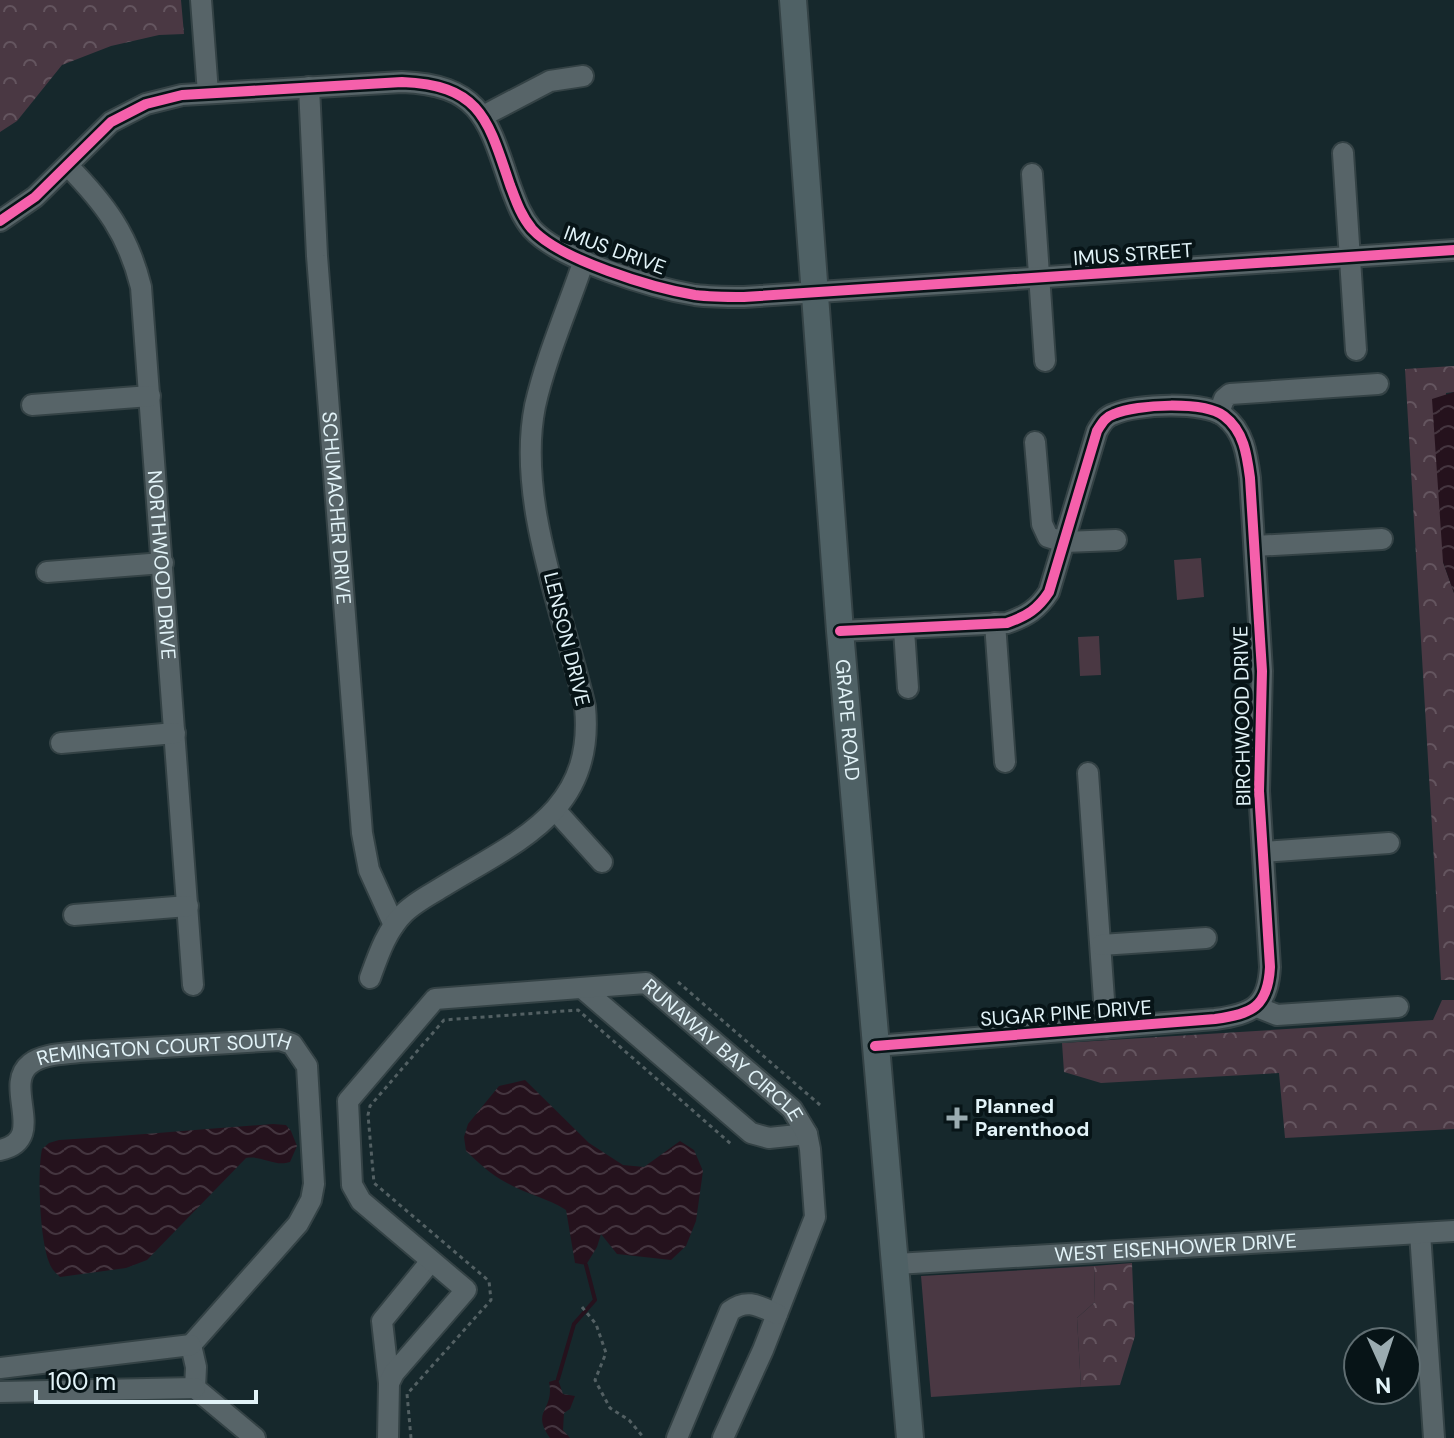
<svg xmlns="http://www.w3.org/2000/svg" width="1454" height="1438" font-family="'DM Sans',sans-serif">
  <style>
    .grass { fill: #4a3843 }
    .forest { fill: url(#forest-crowns) }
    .water { fill: url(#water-waves) }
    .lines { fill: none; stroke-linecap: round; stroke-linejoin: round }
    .stream { stroke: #25121d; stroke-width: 4 }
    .minor-casing { stroke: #344245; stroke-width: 24 }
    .major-casing { stroke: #344245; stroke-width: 30 }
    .path { stroke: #536063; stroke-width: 3; stroke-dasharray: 4 4; stroke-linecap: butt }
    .minor { stroke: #576468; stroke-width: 20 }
    .major { stroke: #4f6165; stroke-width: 26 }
    .cycleway-casing { stroke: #071417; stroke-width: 15 }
    .cycleway { stroke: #f560ab; stroke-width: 10 }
    .poi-dot { fill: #9bacb1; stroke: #071417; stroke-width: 3 }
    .labels { text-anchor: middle; stroke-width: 8; stroke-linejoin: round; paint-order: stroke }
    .street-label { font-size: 20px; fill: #e2f3f8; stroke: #071417 }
    .poi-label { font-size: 20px; font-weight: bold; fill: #e2f3f8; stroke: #071417; text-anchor: start }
  </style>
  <defs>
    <pattern id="forest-crowns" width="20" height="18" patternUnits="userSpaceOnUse" patternTransform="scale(2)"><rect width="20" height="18" fill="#4a3843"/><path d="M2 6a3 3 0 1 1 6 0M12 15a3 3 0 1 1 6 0" fill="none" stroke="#64555f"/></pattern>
    <pattern id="water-waves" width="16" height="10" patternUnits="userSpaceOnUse" patternTransform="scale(2)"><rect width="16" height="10" fill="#25121d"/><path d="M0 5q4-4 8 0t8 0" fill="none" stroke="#44353f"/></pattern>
  </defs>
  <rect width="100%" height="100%" fill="#16282c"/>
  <path class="grass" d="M 1201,558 L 1204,597 L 1177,600 L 1174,560 Z
    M 1099,636 L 1101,675 L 1080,676 L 1078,637 Z
    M 1094,1266 L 1095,1302 L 1077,1318 L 1081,1387 L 931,1397 L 921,1276 Z"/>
  <path class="forest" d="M 0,0 L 181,0 L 184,34 L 159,35 L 111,46 L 62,65 L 17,121 L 0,132 Z
    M 1454,366 L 1454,392 L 1446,393 L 1443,562 L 1454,593 L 1454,980 L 1441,980 L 1405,369 Z
    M 1442,1000 L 1454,1000 L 1454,1129 L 1285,1138 L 1279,1073 L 1101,1083 L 1064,1072 L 1062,1043 L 1433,1020 Z
    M 1132,1263 L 1135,1336 L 1120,1385 L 1081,1387 L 1077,1318 L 1095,1302 L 1094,1266 Z"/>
  <path class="water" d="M 1454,392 L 1454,593 L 1443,562 L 1432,399 Z
    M 525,1080 L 589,1143 L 623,1165 L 644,1167 L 680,1141 L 694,1150 L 703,1171 L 696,1221 L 686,1246 L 671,1260 L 617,1254 L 601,1234 L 597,1247 L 586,1265 L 575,1263 L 566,1210 C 547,1198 526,1194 507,1183 C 491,1175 479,1163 466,1151 L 464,1137 L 468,1124 L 499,1086 Z
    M 273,1124 L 286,1125 L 291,1131 L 297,1146 L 290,1162 C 274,1167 262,1155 246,1158 L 147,1260 L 126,1268 L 60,1277 C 56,1273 51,1269 49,1262 C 40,1240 37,1173 42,1149 L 49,1143 L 59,1140 C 131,1136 202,1129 273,1124 Z
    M 558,1379 L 563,1394 L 575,1396 L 570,1409 L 564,1413 L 563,1430 L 570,1438 L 550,1438 C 530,1410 555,1411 549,1382 Z"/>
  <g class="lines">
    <path class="stream" d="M 558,1379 L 574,1324 L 595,1300 L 586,1265"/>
    <g class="minor-casing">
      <g id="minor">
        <path d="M 201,0 L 208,93"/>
        <path id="s1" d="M 309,87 L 317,256 L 362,833 L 369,870 L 394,925"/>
        <path d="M 483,116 L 550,81 L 583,76"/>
        <path d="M 1343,153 L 1356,350"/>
        <path id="s2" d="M 68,166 C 105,204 128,234 141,287 L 193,985"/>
        <path d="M 1032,174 L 1045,361"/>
        <path d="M 0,221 L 35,197 L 111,122 L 146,104 L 182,95 L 402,82 C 481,85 488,120 510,185 C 516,201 521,216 532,229 C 560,260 653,288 695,295 C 711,297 728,297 744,297 L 1454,250"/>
        <path d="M 32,405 L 150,396"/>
        <path d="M 1219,413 L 1224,399 L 1230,394 L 1378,384"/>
        <path d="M 1035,442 L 1042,524 L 1048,537 L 1064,542 L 1116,540"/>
        <path d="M 1255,546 L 1382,539"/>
        <path d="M 47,572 L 163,563"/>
        <path d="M 995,623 L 1005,762"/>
        <path d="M 904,630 L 908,688"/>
        <path d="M 840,631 L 1007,623 C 1027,616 1038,609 1049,592 L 1097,431 C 1102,423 1105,417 1114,414 C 1137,404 1204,401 1224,416 C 1244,431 1247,455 1250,478 L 1262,671 L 1259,791 L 1270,967 C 1268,1007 1252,1014 1215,1019 L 875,1046"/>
        <path d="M 61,743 L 175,733"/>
        <path d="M 1088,773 L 1106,1028"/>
        <path d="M 556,811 L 602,862"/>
        <path d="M 1263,852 L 1389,843"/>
        <path d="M 74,915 L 188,906"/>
        <path d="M 1101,945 L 1206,938"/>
        <path d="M 370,978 C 378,956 386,931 404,913 C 415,902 431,894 444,886 C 519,840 595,811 585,707 C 564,614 516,501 535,406 C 546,357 568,308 584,260"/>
        <path d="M 582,988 L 751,1133 L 769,1138 L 807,1134"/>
        <path d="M 1257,1007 L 1277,1015 L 1398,1007"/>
        <path id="s3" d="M 0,1150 C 49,1140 2,1086 30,1064 C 42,1054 64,1054 79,1052 L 280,1040 L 292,1044 L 307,1066 L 314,1184 L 311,1200 L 298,1224 L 191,1345"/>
        <path d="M 1420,1233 L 1434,1438"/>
        <path id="s4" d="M 896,1264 L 1454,1231"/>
        <path d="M 191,1345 L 196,1367 L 195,1388"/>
        <path d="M 0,1368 L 191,1345"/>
        <path d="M 389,1383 L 382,1321 L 431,1261"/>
        <path d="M 195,1388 L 255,1438"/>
        <path d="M 0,1392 L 195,1388"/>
        <path id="s5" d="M 388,1438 L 389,1383 L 394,1373 L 466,1290 L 361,1201 L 352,1185 L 348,1101 L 435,999 L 646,983 L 792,1109 L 807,1134 L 810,1149 L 815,1217 L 763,1350 L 723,1438"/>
        <path d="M 677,1438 L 730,1311 C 747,1298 759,1306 777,1314"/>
      </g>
    </g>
    <g class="major-casing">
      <g id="major">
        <path id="s6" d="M 793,0 L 840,631 L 910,1438"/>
      </g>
    </g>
    <path class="path" d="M 678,982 L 820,1105
      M 582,1307 L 596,1324 L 606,1353 L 595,1380 L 610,1408 L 629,1420 L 644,1438
      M 411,1438 L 407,1394 L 491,1300 L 489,1281 L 374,1183 L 368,1115 L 370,1106 L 444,1020 L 578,1010 L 731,1144"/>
    <use href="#minor" class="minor"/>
    <use href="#major" class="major"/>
    <g class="cycleway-casing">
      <path id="cycleway" d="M 0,221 L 35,197 L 111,122 L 146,104 L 182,95 L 402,82 C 481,85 488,120 510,185 C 516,201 521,216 532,229 C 560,260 653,288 695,295 C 711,297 728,297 744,297 L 1454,250
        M 840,631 L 1007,623 C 1027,616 1038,609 1049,592 L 1097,431 C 1102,423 1105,417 1114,414 C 1137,404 1204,401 1224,416 C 1244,431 1247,455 1250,478 L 1262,671 L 1259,791 L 1270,967 C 1268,1007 1252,1014 1215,1019 L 875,1046"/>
    </g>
    <use href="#cycleway" class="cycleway"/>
  </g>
  <path class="poi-dot" d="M953 1106h8v8h8v8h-8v8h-8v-8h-8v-8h8z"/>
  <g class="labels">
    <g class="street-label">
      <text transform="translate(615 250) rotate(20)" y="7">IMUS DRIVE</text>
      <text transform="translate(1133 254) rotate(-4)" y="7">IMUS STREET</text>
      <text dy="7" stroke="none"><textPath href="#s1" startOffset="422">SCHUMACHER DRIVE</textPath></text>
      <text dy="7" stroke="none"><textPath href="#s2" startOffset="422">NORTHWOOD DRIVE</textPath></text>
      <text transform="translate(567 639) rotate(76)" y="7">LENSON DRIVE</text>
      <text transform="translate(1242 716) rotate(-91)" y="7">BIRCHWOOD DRIVE</text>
      <text dy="7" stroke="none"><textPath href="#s6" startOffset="722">GRAPE ROAD</textPath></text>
      <text transform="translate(1066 1013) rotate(-4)" y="7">SUGAR PINE DRIVE</text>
      <text dy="7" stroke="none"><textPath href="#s5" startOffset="864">RUNAWAY BAY CIRCLE</textPath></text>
      <text dy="7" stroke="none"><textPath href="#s3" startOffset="238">REMINGTON COURT SOUTH</textPath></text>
      <text dy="7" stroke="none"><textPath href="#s4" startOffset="280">WEST EISENHOWER DRIVE</textPath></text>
    </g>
    <g class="poi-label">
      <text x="975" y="1113">Planned<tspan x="975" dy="23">Parenthood</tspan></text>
    </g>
  </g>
  <g transform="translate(1382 1366) rotate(177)"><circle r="38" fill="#071417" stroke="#5f6d71" stroke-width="2"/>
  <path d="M0-6L14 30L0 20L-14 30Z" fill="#9bacb1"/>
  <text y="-12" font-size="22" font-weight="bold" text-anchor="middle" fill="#e2f3f8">N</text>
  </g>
  <path d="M36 1390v12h220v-12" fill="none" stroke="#e2f3f8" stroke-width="4"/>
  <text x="48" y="1390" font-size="24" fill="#e2f3f8" stroke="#071417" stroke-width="6" paint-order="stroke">100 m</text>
</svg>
